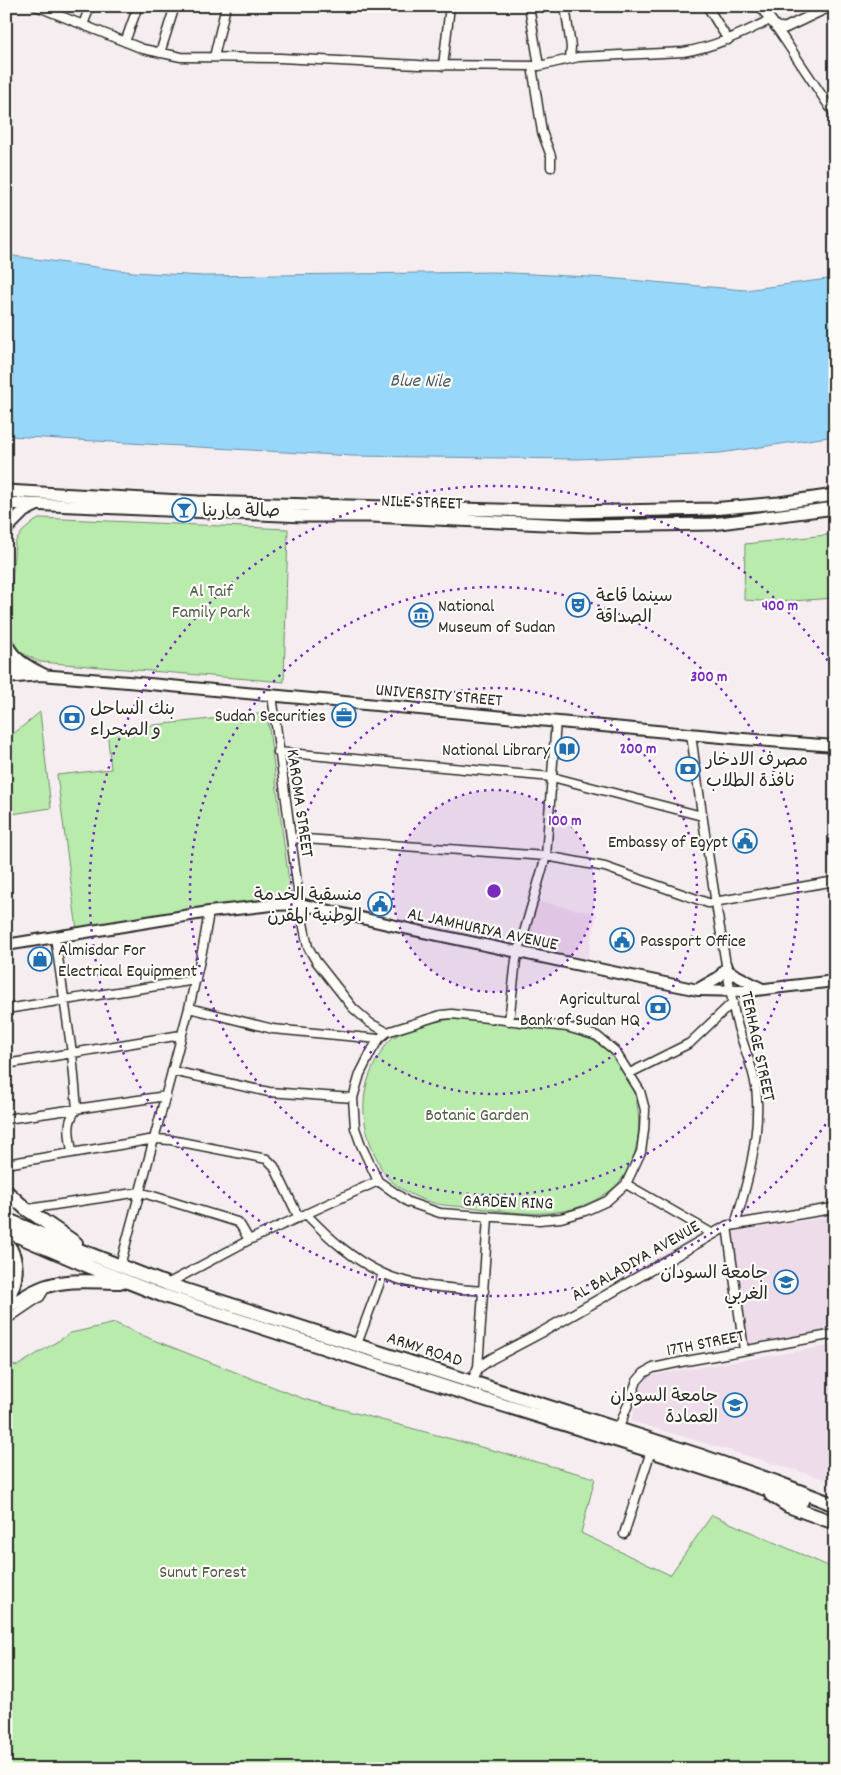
<svg xmlns="http://www.w3.org/2000/svg" width="841" height="1775" font-family="Dekko,'Playpen Sans Arabic',sans-serif">
  <style>
    .built { fill: #eedcea }
    .green { fill: #b8ebac; stroke: #728b6c }
    .water { fill: #97d7f9; stroke: #6c92a7 }
    .lines { fill: none; stroke-linecap: round; stroke-linejoin: round }
    .minor-casing { stroke: #2b2b2b; stroke-width: 11 }
    .tertiary-casing { stroke: #2b2b2b; stroke-width: 12 }
    .secondary-casing { stroke: #2b2b2b; stroke-width: 14 }
    .primary-casing { stroke: #2b2b2b; stroke-width: 15 }
    .trunk-casing { stroke: #2b2b2b; stroke-width: 16 }
    .minor { stroke: #fdfcf7; stroke-width: 8 }
    .tertiary { stroke: #fdfcf7; stroke-width: 9 }
    .secondary { stroke: #fdfcf7; stroke-width: 10 }
    .primary { stroke: #fdfcf7; stroke-width: 11 }
    .trunk { stroke: #fdfcf7; stroke-width: 12 }
    .ring { fill: none; stroke: #7b2cbf; stroke-width: 2.5; stroke-dasharray: 2.5 5 }
    .labels { text-anchor: middle; stroke-width: 4.5; stroke-linejoin: round; paint-order: stroke }
    .street-label { font-size: 18px; fill: #2b2b2b; stroke: #fdfcf7 }
    .poi-label { font-size: 18px; fill: #2b2b2b; stroke: #fdfcf7; text-anchor: start }
    .park-label { font-size: 18px; fill: #4e5b4b; stroke: #fdfcf7 }
    .water-label { font-size: 19px; font-style: italic; fill: #4b5f69; stroke: #fdfcf7 }
    .centre { fill: #7b2cbf; stroke: #fdfcf7; stroke-width: 2.5 }
    .ring-label { font-size: 15px; text-anchor: middle; font-weight: bold; fill: #7b2cbf; stroke: #fdfcf7; stroke-width: 4.5; stroke-linejoin: round; paint-order: stroke }
  </style>
  <rect width="100%" height="100%" fill="#f6edf1"/>
  <filter id="ink" filterUnits="userSpaceOnUse"><feTurbulence type="fractalNoise" baseFrequency=".02" numOctaves="2"/><feDisplacementMap in="SourceGraphic" scale="10" xChannelSelector="R" yChannelSelector="G"/><feConvolveMatrix kernelMatrix="1 2 1 2 8 2 1 2 1" color-interpolation-filters="sRGB"/></filter>
  <g filter="url(#ink)">
    <path class="built" d="M 536,901 L 597,914 L 587,961 L 526,948 Z
      M 835,1216 L 835,1332 L 747,1345 L 730,1232 Z
      M 835,1345 L 835,1482 L 631,1421 L 641,1388 L 647,1376 Z"/>
    <path class="green" d="M 41,518 L 288,529 L 284,682 L 40,662 L 20,652 L 10,635 L 6,619 L 11,596 L 15,542 L 23,531 L 35,521 Z
      M 835,534 L 835,598 L 778,602 L 744,600 L 745,544 Z
      M 40,712 L 51,808 L 6,815 L 6,740 Z
      M 267,713 L 291,897 L 77,930 L 57,775 L 111,769 L 107,730 Z
      M 461,1018 C 488,1021 515,1024 542,1028 C 559,1030 579,1031 594,1041 C 605,1048 620,1061 627,1073 C 643,1104 644,1151 621,1180 C 607,1198 580,1209 557,1212 C 528,1216 498,1210 468,1207 C 456,1206 442,1206 430,1202 C 414,1197 399,1189 387,1177 C 383,1173 380,1166 378,1161 C 361,1127 358,1095 376,1061 C 381,1053 386,1042 394,1037 C 410,1026 442,1020 461,1018 Z
      M 115,1323 L 151,1339 L 304,1399 L 595,1478 L 581,1533 L 670,1575 L 712,1515 L 835,1569 L 835,1769 L 6,1769 L 6,1363 L 17,1366 L 71,1333 Z"/>
    <path class="water" d="M 6,255 L 133,272 L 203,276 L 494,272 L 607,278 L 745,290 L 835,278 L 835,436 L 720,453 L 577,459 L 352,456 L 9,436 L 6,435 Z"/>
    <g class="lines">
      <g class="minor-casing">
        <path id="minor" d="M 36,6 L 143,49 L 181,57 L 280,58 L 419,65 L 539,66 L 579,57 L 683,52 C 715,47 741,34 770,20
          M 529,6 L 539,66
          M 565,6 L 571,47 L 570,58
          M 707,6 L 728,40
          M 83,25 L 90,6
          M 776,27 L 835,115
          M 125,42 L 138,6
          M 160,53 L 175,6
          M 214,57 L 226,6
          M 443,66 L 450,6
          M 532,66 L 542,132 L 551,156 L 551,167
          M 272,695 L 301,913 L 308,947 L 316,961 L 353,1008 L 370,1023 L 387,1032
          M 691,734 C 703,827 718,919 734,1011 C 739,1040 756,1068 757,1099 C 759,1142 747,1184 735,1225
          M 832,746 L 835,767
          M 278,752 L 552,777 L 702,816
          M 291,838 L 546,856 L 605,867 L 708,903 L 835,881
          M 55,937 L 72,1053 L 77,1109 C 65,1122 70,1137 72,1152
          M 189,1008 L 273,1029 L 379,1039
          M 6,1009 L 196,980
          M 452,1014 L 567,1027 L 597,1036 L 615,1051 L 640,1091 L 645,1110 L 644,1130 L 641,1152 L 626,1184 L 607,1201 L 585,1211 L 561,1218 L 539,1220 L 440,1213 L 408,1202 L 378,1181 L 361,1145 L 355,1128 L 353,1098 L 360,1074 L 372,1050 L 379,1039 L 387,1032 L 441,1015 Z
          M 509,1021 L 516,960 L 546,856 L 556,721
          M 6,1064 L 181,1035
          M 172,1071 L 269,1092 L 353,1098
          M 630,1073 L 690,1043 L 733,1002
          M 6,1119 L 166,1096
          M 6,1164 L 155,1139 L 171,1140 L 267,1159 L 274,1166 L 299,1218
          M 626,1184 L 713,1234
          M 28,1209 L 140,1192 L 237,1222 L 241,1226 L 249,1240
          M 306,1214 C 329,1238 352,1259 382,1273 C 411,1287 452,1288 484,1291
          M 727,1226 L 744,1350
          M 120,1266 L 189,1008 L 203,947 L 209,912
          M 167,1284 L 249,1240 L 378,1181
          M 6,1320 L 40,1297 L 45,1289 L 44,1287
          M 357,1344 L 383,1274
          M 478,1368 L 488,1217
          M 618,1430 L 637,1381 L 644,1373 L 653,1368 L 681,1362 L 835,1334
          M 624,1534 L 651,1451"/>
      </g>
      <g class="tertiary-casing">
        <path id="tertiary" d="M 760,6 L 776,27 L 785,28 L 831,6
          M 472,1382 L 478,1368 L 491,1359 L 544,1331 L 727,1226 L 835,1208"/>
      </g>
      <g class="secondary-casing">
        <path id="secondary" d="M 6,642 C 14,660 28,666 45,675
          M 6,663 L 19,671 L 29,673
          M 6,678 L 40,675 L 128,682 L 743,739 L 835,746
          M 6,945 L 209,912 L 272,905 L 300,904 L 409,929 L 698,990 L 747,991 L 835,981
          M 728,971 L 762,989
          M 698,989 L 719,977 L 727,967"/>
      </g>
      <g class="primary-casing">
        <path id="primary" d="M 6,491 L 198,502 L 570,512 L 712,509 L 779,503 L 835,495
          M 6,503 L 304,516 L 371,516 L 588,526 L 712,524 L 835,508
          M 6,529 L 24,511 L 36,505"/>
      </g>
      <g class="trunk-casing">
        <path id="trunk" d="M 6,1191 L 26,1209 L 76,1243
          M 6,1219 L 64,1244 L 167,1284 L 699,1455 L 776,1482 L 835,1505
          M 6,1231 L 90,1267 L 161,1295 L 467,1394 L 651,1451 L 802,1501
          M 6,1242 C 20,1260 18,1282 6,1300
          M 6,1307 C 19,1301 30,1292 44,1287 C 68,1278 95,1282 120,1282
          M 771,1495 L 788,1506 L 835,1523"/>
      </g>
      <use href="#minor" class="minor"/>
      <use href="#tertiary" class="tertiary"/>
      <use href="#secondary" class="secondary"/>
      <use href="#primary" class="primary"/>
      <use href="#trunk" class="trunk"/>
    </g>
  </g>
  <circle cx="494" cy="891" r="101" fill="#7b2cbf" fill-opacity=".12"/>
  <g class="ring">
    <circle cx="494" cy="891" r="101"/>
    <circle cx="494" cy="891" r="203"/>
    <circle cx="494" cy="891" r="304"/>
    <path d="M834 1112A405 405 0 1 1 834 670"/>
  </g>
  <defs>
    <g id="bar-ring" transform="scale(1.25)"><circle r="9.5" fill="#fdfcf7" stroke="#1f6fb2" stroke-width="1.5"/><path d="M-6-5H6L.8 .8V4.5H3.5V6h-7V4.5H-.8V.8Z" fill="#1f6fb2"/></g>
    <g id="theatre-ring" transform="scale(1.25)"><circle r="9.5" fill="#fdfcf7" stroke="#1f6fb2" stroke-width="1.5"/><path d="M-5-5.5Q0-4 5-5.5V0Q5 5 0 6Q-5 5-5 0ZM-3.3-2.5H-1v1.5H-3.3ZM1-2.5H3.3v1.5H1ZM-2.8 1Q0 5.5 2.8 1Z" fill="#1f6fb2"/></g>
    <g id="museum-ring" transform="scale(1.25)"><circle r="9.5" fill="#fdfcf7" stroke="#1f6fb2" stroke-width="1.5"/><path d="M0-6L6-3V-2H-6V-3ZM-5-1h2V3h-2ZM-1-1h2V3h-2ZM3-1h2V3H3ZM-6 4H6V6H-6Z" fill="#1f6fb2"/></g>
    <g id="office-ring" transform="scale(1.25)"><circle r="9.5" fill="#fdfcf7" stroke="#1f6fb2" stroke-width="1.5"/><path d="M-6-3h4V-5.5h4V-3h4V5H-6ZM-1-4.5V-3h2v-1.5ZM-6 0V1H6V0Z" fill="#1f6fb2"/></g>
    <g id="bank-ring" transform="scale(1.25)"><circle r="9.5" fill="#fdfcf7" stroke="#1f6fb2" stroke-width="1.5"/><path d="M-6-4H6V4H-6ZM0-2.3a2.3 2.3 0 1 0 0 4.6a2.3 2.3 0 1 0 0-4.6Z" fill="#1f6fb2"/></g>
    <g id="library-ring" transform="scale(1.25)"><circle r="9.5" fill="#fdfcf7" stroke="#1f6fb2" stroke-width="1.5"/><path d="M-6-4Q-3-5.5-.7-3.5V5Q-3 3-6 4ZM6-4Q3-5.5 .7-3.5V5Q3 3 6 4Z" fill="#1f6fb2"/></g>
    <g id="civic-ring" transform="scale(1.25)"><circle r="9.5" fill="#fdfcf7" stroke="#1f6fb2" stroke-width="1.5"/><path d="M-.6-6.5H3V-4.5H.6V-3L4-1V1h2V6H-6V1h2V-1L-.6-3ZM-1.2 2.5V6h2.4V2.5Z" fill="#1f6fb2"/></g>
    <g id="shop-ring" transform="scale(1.25)"><circle r="9.5" fill="#fdfcf7" stroke="#1f6fb2" stroke-width="1.5"/><path d="M-5-2.5h2.3a2.7 3.5 0 0 1 5.4 0H5L5.5 6h-11ZM-1.5-2.5h3a1.5 2.3 0 0 0-3 0Z" fill="#1f6fb2"/></g>
    <g id="university-ring" transform="scale(1.25)"><circle r="9.5" fill="#fdfcf7" stroke="#1f6fb2" stroke-width="1.5"/><path d="M0-5L7-2L0 1L-7-2ZM-4 1L0 2.5L4 1V4Q0 6-4 4Z" fill="#1f6fb2"/></g>
  </defs>
  <g fill-rule="evenodd">
    <use href="#bar-ring" x="184" y="510"/>
    <use href="#theatre-ring" x="578" y="605"/>
    <use href="#museum-ring" x="421" y="615"/>
    <use href="#office-ring" x="344" y="715"/>
    <use href="#bank-ring" x="72" y="718"/>
    <use href="#library-ring" x="567" y="749"/>
    <use href="#bank-ring" x="688" y="769"/>
    <use href="#civic-ring" x="745" y="841"/>
    <use href="#civic-ring" x="380" y="904"/>
    <use href="#civic-ring" x="622" y="940"/>
    <use href="#shop-ring" x="40" y="959"/>
    <use href="#bank-ring" x="658" y="1008"/>
    <use href="#university-ring" x="786" y="1282"/>
    <use href="#university-ring" x="735" y="1405"/>
  </g>
  <g class="labels">
    <g class="street-label">
      <text transform="translate(422 501) rotate(2)" y="6">NILE STREET</text>
      <text transform="translate(439 694) rotate(5)" y="6">UNIVERSITY STREET</text>
      <text transform="translate(301 803) rotate(82)" y="6">KAROMA STREET</text>
      <text transform="translate(483 928) rotate(12)" y="6">AL JAMHURIYA AVENUE</text>
      <text transform="translate(759 1046) rotate(78)" y="6">TERHAGE STREET</text>
      <text transform="translate(508 1201) rotate(2)" y="6">GARDEN RING</text>
      <text transform="translate(635 1260) rotate(-30)" y="6">AL BALADIYA AVENUE</text>
      <text transform="translate(705 1342) rotate(-11)" y="6">17TH STREET</text>
      <text transform="translate(425 1348) rotate(18)" y="6">ARMY ROAD</text>
    </g>
    <g class="poi-label">
      <text x="202" y="516">صالة مارينا</text>
      <text x="596" y="601">سينما قاعة<tspan x="596" dy="21">الصداقة</tspan></text>
      <text x="438" y="611">National<tspan x="438" dy="21">Museum of Sudan</tspan></text>
      <text x="90" y="714">بنك الساحل<tspan x="90" dy="21">و الصحراء</tspan></text>
      <text x="326" y="721" text-anchor="end">Sudan Securities</text>
      <text x="550" y="755" text-anchor="end">National Library</text>
      <text x="706" y="765">مصرف الادخار<tspan x="706" dy="21">نافذة الطلاب</tspan></text>
      <text x="728" y="847" text-anchor="end">Embassy of Egypt</text>
      <text x="362" y="900" text-anchor="end">منسقية الخدمة<tspan x="362" dy="21">الوطنية المقرن</tspan></text>
      <text x="640" y="946">Passport Office</text>
      <text x="58" y="955">Almisdar For<tspan x="58" dy="21">Electrical Equipment</tspan></text>
      <text x="640" y="1004" text-anchor="end">Agricultural<tspan x="640" dy="21">Bank of Sudan HQ</tspan></text>
      <text x="768" y="1278" text-anchor="end">جامعة السودان<tspan x="768" dy="21">الغربي</tspan></text>
      <text x="718" y="1401" text-anchor="end">جامعة السودان<tspan x="718" dy="21">العمادة</tspan></text>
    </g>
    <g class="park-label">
      <text x="211" y="596">Al Taif<tspan x="211" dy="21">Family Park</tspan></text>
      <text x="477" y="1120">Botanic Garden</text>
      <text x="203" y="1577">Sunut Forest</text>
    </g>
    <g class="water-label">
      <text transform="translate(420 379) rotate(1)" y="7">Blue Nile</text>
    </g>
  </g>
  <circle cx="494" cy="891" r="8" class="centre"/>
  <g class="ring-label">
    <text x="780" y="610">400 m</text>
    <text x="709" y="681">300 m</text>
    <text x="638" y="753">200 m</text>
    <text x="565" y="825">100 m</text>
  </g>
  <rect width="841" height="1775" fill="none" stroke="#fdfcf7" stroke-width="25"/>
  <rect x="12" y="12" width="816" height="1750" fill="none" stroke="#2b2b2b" stroke-width="2" filter="url(#ink)"/>
</svg>
